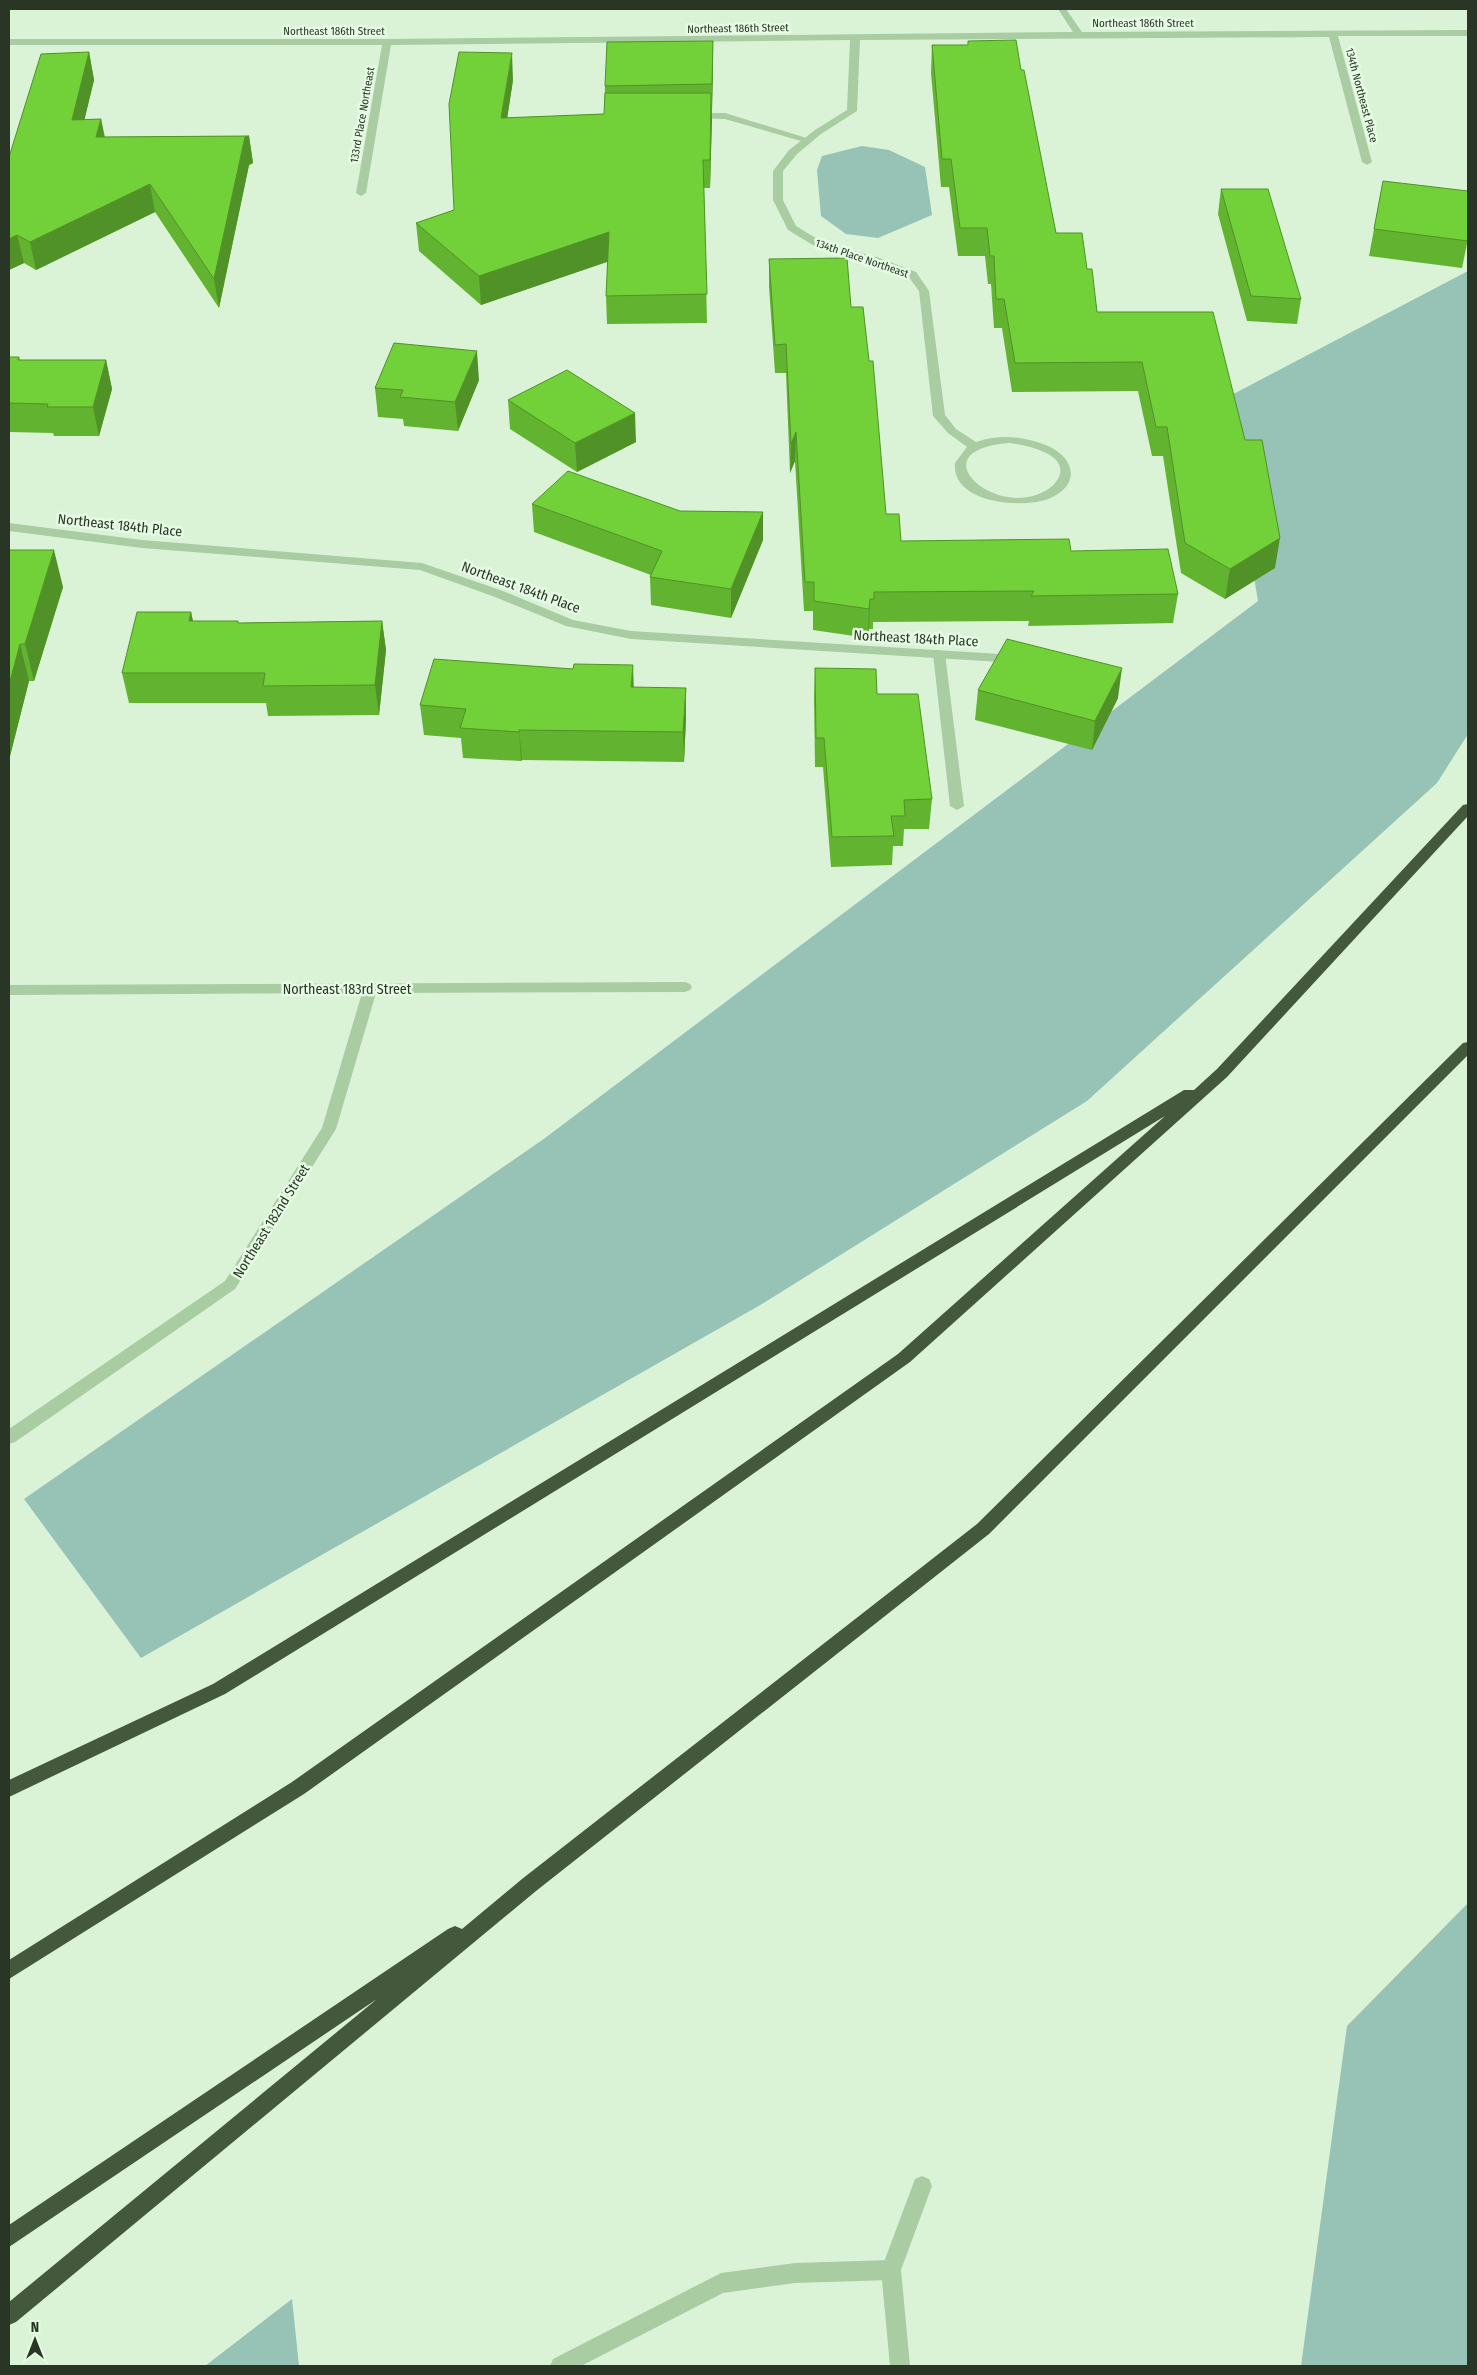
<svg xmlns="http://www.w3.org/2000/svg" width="1477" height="2375" font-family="'Fira Sans Condensed',sans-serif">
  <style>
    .green { fill: #96c3b6 }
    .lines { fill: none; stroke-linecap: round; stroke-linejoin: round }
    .lane { fill: #a9cca2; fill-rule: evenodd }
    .street { fill: #a9cca2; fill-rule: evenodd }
    .highway { fill: #44583c; fill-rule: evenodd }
    .wall { fill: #62b330 }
    .shaded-wall { fill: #509227 }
    .building { fill: #72d038; stroke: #509227 }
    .labels { text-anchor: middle; stroke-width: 5; stroke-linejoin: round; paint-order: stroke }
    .far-street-label { font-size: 11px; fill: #2a3625; stroke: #e6fbe4 }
    .street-label { font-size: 14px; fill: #2a3625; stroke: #e6fbe4 }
  </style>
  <rect width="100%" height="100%" fill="#daf3d7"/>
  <path class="green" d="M 862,146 L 889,150 L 925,167 L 932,215 L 878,238 L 846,234 L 821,216 L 817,170 L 822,156 Z
    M 1468,271 L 1468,734 L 1437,783 L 1087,1101 L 762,1304 L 141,1658 L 24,1499 L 545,1138 L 1258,601 L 1224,399 Z
    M 1468,1903 L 1468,2366 L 1301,2366 L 1347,2026 Z
    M 292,2299 L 299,2366 L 205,2366 Z"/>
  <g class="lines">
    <path class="lane" d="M 693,113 L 725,113 L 813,140 L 808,143 L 725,119 L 690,118 L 688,116 Z
      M 939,650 L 945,654 L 964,806 L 957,810 L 950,806 L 933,654 Z
      M 891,2260 L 898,2263 L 901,2270 L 898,2277 L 891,2280 L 795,2283 L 723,2293 L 581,2366 L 550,2366 L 553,2359 L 721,2273 L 795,2263 Z"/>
    <path class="street" d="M 1058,9 L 1066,9 L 1082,32 L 1468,30 L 1468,36 L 1338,36 L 1372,162 L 1367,165 L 1362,162 L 1329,37 L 860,40 L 857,111 L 821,134 L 797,154 L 783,171 L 783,200 L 796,226 L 824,243 L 877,257 L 916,272 L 929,291 L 945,415 L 956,429 L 976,442 C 998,434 1021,436 1043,444 C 1075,455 1083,485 1048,499 C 1021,509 951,503 955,463 L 967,447 L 948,433 L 933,416 L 919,291 L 908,276 L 869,261 L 816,247 L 788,230 L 773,200 L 773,171 L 789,150 L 815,130 L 847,110 L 850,40 L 391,45 L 366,193 L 361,196 L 356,193 L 382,45 L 9,45 L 9,39 L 387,39 L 1073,32 ZM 1009,443 C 1024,445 1069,453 1059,477 C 1055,484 1050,489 1043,492 C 993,518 918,450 1009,443 Z
      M 9,523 L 142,540 L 422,563 L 503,591 L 573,620 L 631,631 L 1016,655 L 1022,659 L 1016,663 L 631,639 L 566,626 L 495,597 L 420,570 L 142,548 L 9,531 Z
      M 685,982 L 690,984 L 692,987 L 690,990 L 685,992 L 376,993 L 336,1129 L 235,1289 L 15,1442 L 9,1444 L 9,1429 L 225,1281 L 322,1128 L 362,993 L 9,995 L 9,985 Z
      M 922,2176 L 929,2179 L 932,2186 L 901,2270 L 910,2366 L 890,2366 L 881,2270 L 915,2179 Z"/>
    <path class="highway" d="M 1468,804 L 1468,816 L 1227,1077 L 910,1362 L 304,1794 L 9,1979 L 9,1960 L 292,1782 L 898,1354 L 1165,1116 L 225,1694 L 9,1797 L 9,1780 L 213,1684 L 1184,1090 L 1194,1090 L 1217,1069 L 1463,805 Z
      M 1468,1042 L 1468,1055 L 989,1534 L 536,1891 L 16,2322 L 9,2325 L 9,2302 L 377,1999 L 9,2247 L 9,2225 L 448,1929 L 455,1926 L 462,1929 L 522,1879 L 977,1524 L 1463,1043 Z"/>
  </g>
  <path class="wall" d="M 713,41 L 713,68 L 710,188 L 704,188 L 707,323 L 607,324 L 606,296 L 608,261 L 481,305 L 419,251 L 416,223 L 454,210 L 513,80 L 507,118 L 604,114 L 605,86 Z
    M 968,41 L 1021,70 L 1056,233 L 1087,269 L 1097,312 L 1213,312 L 1275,568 L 1225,599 L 1181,573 L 1163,456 L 1152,456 L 1138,391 L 1012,392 L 1002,328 L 994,328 L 991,284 L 988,284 L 985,256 L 958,256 L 949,187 L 941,187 L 931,73 L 932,45 L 968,45 Z
    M 89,52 L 94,80 L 84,120 L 101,119 L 105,137 L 249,136 L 253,163 L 249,165 L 219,308 L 155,212 L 36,270 L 24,263 L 9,270 L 9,157 Z
    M 1383,181 L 1468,239 L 1462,268 L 1369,256 Z
    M 1221,189 L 1301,299 L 1297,324 L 1247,321 L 1218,214 Z
    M 769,259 L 851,307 L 886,514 L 901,541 L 1071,551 L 1178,594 L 1173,623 L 1028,626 L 1029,621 L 873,622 L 873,629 L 869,629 L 868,638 L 813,630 L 813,611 L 804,611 L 795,461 L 790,473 L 786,373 L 775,373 L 769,287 Z
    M 9,357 L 19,357 L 20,360 L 106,360 L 112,389 L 99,436 L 54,436 L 53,433 L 9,432 Z
    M 479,380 L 458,431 L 404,426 L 403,419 L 378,417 L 375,388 Z
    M 508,400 L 636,442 L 577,472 L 510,429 Z
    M 532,504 L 680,511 L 763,512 L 763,540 L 731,618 L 651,605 L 650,577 L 651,575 L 534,532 Z
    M 9,550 L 63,587 L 34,681 L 29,681 L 9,760 Z
    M 191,612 L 193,621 L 238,621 L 238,623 L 382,621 L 386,650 L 379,715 L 268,716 L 266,703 L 129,703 L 122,673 Z
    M 815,668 L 877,694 L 932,799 L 929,829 L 904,829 L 903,846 L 893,846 L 892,865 L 831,867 L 823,767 L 815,767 L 814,697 Z
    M 634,688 L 686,688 L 686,718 L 684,762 L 522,760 L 521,761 L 463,758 L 461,738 L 424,735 L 420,705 Z
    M 978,690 L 1118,698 L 1092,750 L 975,720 Z"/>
  <path class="shaded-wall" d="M 713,41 L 713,68 L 712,111 L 712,84 Z
    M 89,52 L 94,80 L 78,147 L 72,120 Z
    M 512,53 L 513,80 L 503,146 L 501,118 Z
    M 711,93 L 712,121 L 710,188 L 710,160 Z
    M 101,119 L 106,147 L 96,137 Z
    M 249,136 L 253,163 L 249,165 L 219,308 L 214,279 L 245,137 Z
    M 150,184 L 155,212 L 36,270 L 30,242 Z
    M 609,232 L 610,261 L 481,305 L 479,276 Z
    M 17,235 L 24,263 L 9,270 L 9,239 Z
    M 477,351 L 479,380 L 458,431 L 455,402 Z
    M 106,360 L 112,389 L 99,436 L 93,407 Z
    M 635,413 L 636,442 L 577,472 L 575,443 Z
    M 796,432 L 795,461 L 790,473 L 791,444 Z
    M 763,512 L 763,540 L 731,618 L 731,589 Z
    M 1280,538 L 1275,568 L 1225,599 L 1230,569 Z
    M 54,550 L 63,587 L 34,681 L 25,644 Z
    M 870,599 L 869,629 L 868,638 L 869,609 Z
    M 191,612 L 197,642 L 189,621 Z
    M 382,621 L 386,650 L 379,715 L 375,685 Z
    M 20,644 L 29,681 L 9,760 L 9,685 Z
    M 633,665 L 634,694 L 631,687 Z
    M 1122,668 L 1118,698 L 1092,750 L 1095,721 Z
    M 686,688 L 686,718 L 684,762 L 683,732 Z
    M 519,730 L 522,760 L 521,761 L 519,732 Z"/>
  <path class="building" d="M 1016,40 L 1021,70 L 1024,70 L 1056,233 L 1082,233 L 1087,269 L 1092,269 L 1097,312 L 1213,312 L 1245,440 L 1262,440 L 1280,538 L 1230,569 L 1185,543 L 1167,427 L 1156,427 L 1142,362 L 1015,363 L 1004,299 L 996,299 L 994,256 L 990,256 L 987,228 L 960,228 L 951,159 L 942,159 L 932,45 L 968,45 L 968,41 Z
    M 713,41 L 712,84 L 605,86 L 607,42 Z
    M 89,52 L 72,120 L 101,119 L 96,137 L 249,136 L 245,137 L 214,279 L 150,184 L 30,242 L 17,235 L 9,239 L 9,157 L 41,54 Z
    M 459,52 L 512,53 L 501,118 L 604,114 L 605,93 L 711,93 L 710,160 L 703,160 L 707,294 L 606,296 L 609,232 L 479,276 L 416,223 L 454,210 L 449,104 Z
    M 1383,181 L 1468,191 L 1468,241 L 1374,229 Z
    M 1221,189 L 1268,189 L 1301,299 L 1251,296 Z
    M 847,258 L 851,307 L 863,307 L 869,361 L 873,361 L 886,514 L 899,514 L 901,541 L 1069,539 L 1071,551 L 1168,549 L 1178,594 L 1031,596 L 1034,591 L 874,592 L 874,599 L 870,599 L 869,609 L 814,601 L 814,582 L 805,582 L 796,432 L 791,444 L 786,344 L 775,345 L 769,259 Z
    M 394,343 L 477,351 L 455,402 L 400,397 L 403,390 L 375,388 Z
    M 9,357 L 19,357 L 18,360 L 106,360 L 93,407 L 47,407 L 48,404 L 9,403 Z
    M 567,370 L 635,413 L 575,443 L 508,400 Z
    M 568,471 L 680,511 L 763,512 L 731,589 L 650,577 L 662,551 L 532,504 Z
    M 9,550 L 54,550 L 25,644 L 20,644 L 9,685 Z
    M 137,612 L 191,612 L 189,621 L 238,621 L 238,623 L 382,621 L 375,685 L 263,686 L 265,673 L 122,673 Z
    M 1007,639 L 1122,668 L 1095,721 L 978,690 Z
    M 434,659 L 573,669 L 574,664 L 633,665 L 631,687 L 686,688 L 683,732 L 519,730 L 519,732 L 460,728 L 466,709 L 420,705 Z
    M 815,668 L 876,669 L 877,694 L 918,694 L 932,799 L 904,800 L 905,816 L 891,816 L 894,836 L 832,837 L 824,738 L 816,738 Z"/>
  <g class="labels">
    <g class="far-street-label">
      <text x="1143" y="27">Northeast 186th Street</text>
      <text transform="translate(738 28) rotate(-1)" y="4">Northeast 186th Street</text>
      <text x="334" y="35">Northeast 186th Street</text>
      <text transform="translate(1362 95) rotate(75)" y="4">134th Northeast Place</text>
      <text transform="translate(362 115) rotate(-80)" y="4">133rd Place Northeast</text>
      <text transform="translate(862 258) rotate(19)" y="4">134th Place Northeast</text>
    </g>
    <g class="street-label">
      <text transform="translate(120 525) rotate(6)" y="5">Northeast 184th Place</text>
      <text transform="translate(521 587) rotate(20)" y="5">Northeast 184th Place</text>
      <text transform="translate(916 638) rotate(3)" y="5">Northeast 184th Place</text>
      <text x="347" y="994">Northeast 183rd Street</text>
      <text transform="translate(271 1221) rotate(-58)" y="5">Northeast 182nd Street</text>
    </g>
  </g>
  <rect width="1477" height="2375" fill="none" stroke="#2a3625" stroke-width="20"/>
  <g transform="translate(35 2340)" stroke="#e6fbe4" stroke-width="4" paint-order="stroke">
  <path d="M0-4L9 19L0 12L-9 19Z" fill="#2a3625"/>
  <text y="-8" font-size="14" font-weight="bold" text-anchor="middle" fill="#2a3625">N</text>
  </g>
</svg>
